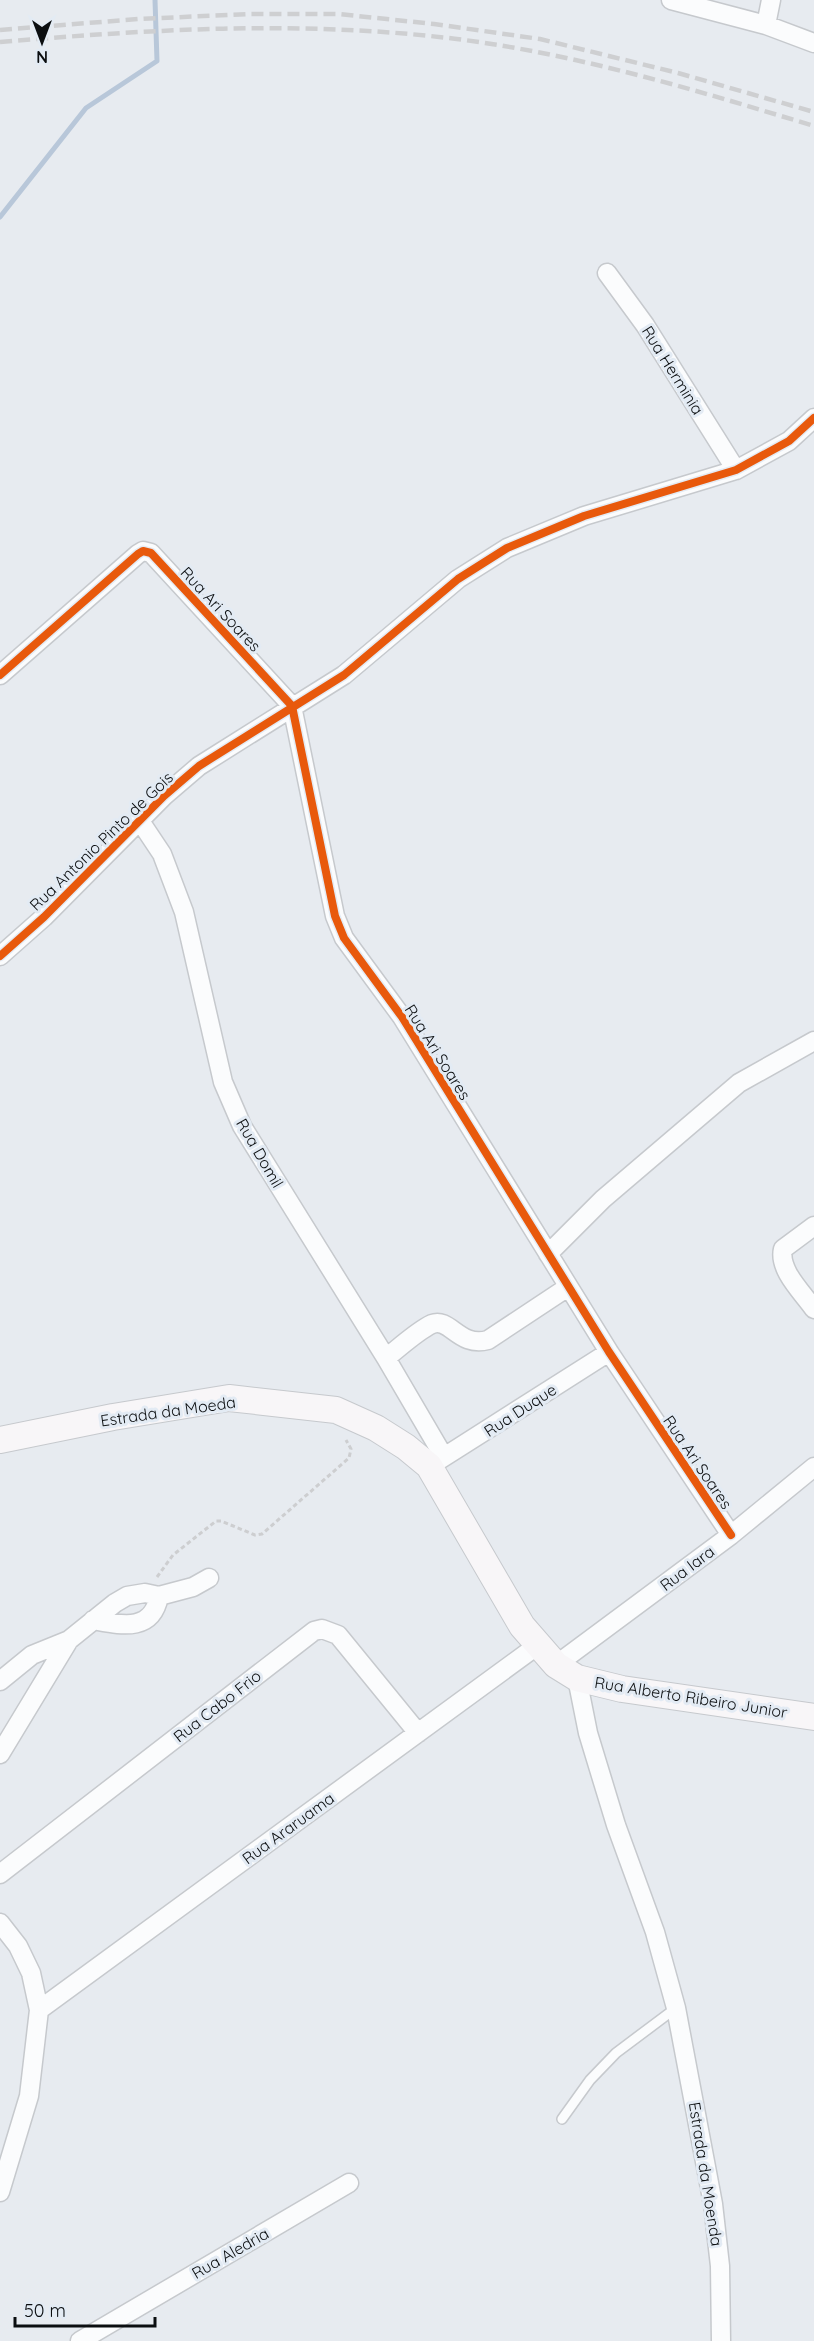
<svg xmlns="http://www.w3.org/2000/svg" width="814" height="2341" font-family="Quicksand,sans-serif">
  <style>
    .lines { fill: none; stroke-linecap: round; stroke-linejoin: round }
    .stream { stroke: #b8c7d9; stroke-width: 5 }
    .service-casing { stroke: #c6c9cd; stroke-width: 12 }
    .minor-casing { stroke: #c6c9cd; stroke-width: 21 }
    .secondary-casing { stroke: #c6c9cd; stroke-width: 28 }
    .path { stroke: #cdced0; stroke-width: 3; stroke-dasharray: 4.5 3; stroke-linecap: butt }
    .service { stroke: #fbfcfd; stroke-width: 9 }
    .minor { stroke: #fbfcfd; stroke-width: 18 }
    .secondary { stroke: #f8f6f8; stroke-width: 26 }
    .rail { stroke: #cecfd1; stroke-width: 4.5; stroke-dasharray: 12 6; stroke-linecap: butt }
    .cycleway-casing { stroke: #e3ebf4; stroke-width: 11 }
    .cycleway { stroke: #e8590c; stroke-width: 8 }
    .labels { text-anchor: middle; stroke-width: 6; stroke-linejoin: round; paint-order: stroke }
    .street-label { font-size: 16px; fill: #0b0e10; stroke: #e3ebf4 }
  </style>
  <rect width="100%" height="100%" fill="#e7ebf0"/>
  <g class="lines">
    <path class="stream" d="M 0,217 L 86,108 L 157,61 L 155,0"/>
    <g class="service-casing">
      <path id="service" d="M 562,2119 L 590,2080 L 616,2053 L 676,2008"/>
    </g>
    <g class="minor-casing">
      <path id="minor" d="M 671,0 L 766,25 L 814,43
        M 766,25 L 771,0
        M 607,273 L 645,325 L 736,470
        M 0,675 L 138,554 L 143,551 L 151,553 L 292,706 L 335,916 L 344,938 L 402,1017 L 609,1352 L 731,1535
        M 140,821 L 162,854 L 184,912 L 223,1082 L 242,1126 L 386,1358 L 444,1457
        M 0,956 L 44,917 L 164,796 L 199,766 L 344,675 L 458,579 L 507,548 L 584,516 L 736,470 L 789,441 L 814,418
        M 814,1226 L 783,1249 C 778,1270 803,1293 814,1309
        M 548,1254 L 603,1199 L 739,1083 L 814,1041
        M 386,1358 C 399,1348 417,1331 432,1324 C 450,1317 459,1348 488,1340 L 568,1287
        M 433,1464 L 609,1352
        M 93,1620 C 121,1625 152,1633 159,1596 L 193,1587 L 209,1578
        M 556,1665 L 731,1535 L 814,1467
        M 577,1678 L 588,1733 L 616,1825 L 655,1932 L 676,2008 L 713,2204 L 720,2266 L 721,2341
        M 0,1681 L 32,1655 L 69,1640
        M 0,1754 L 69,1640 L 115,1603 L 127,1596 L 145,1593 L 159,1596
        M 0,1874 L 314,1631 L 322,1629 L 338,1635 L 418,1733
        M 0,1923 L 18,1946 L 31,1973 L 39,2010 L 29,2096 L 0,2192
        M 39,2010 L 538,1645
        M 80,2341 L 349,2183"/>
    </g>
    <g class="secondary-casing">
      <path id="secondary" d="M 0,1440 L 113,1417 L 229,1398 L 336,1410 L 376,1428 L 406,1447 L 429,1466 L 522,1626 L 556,1665 L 577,1678 L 622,1689 L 814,1717"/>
    </g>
    <path class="path" d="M 157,1577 L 173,1555 L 216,1521 L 221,1521 L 255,1535 L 262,1534 L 349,1458 L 351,1449 L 346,1440"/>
    <use href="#service" class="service"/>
    <use href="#minor" class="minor"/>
    <use href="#secondary" class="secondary"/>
    <path class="rail" d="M 0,30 L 138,19 L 250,14 L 338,14 L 434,24 L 540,39 L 678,73 L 814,112
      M 0,42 C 146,30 284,21 430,36 C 561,49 689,88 814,126"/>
    <g class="cycleway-casing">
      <path id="cycleway" d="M 0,675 L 138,554 L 143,551 L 151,553 L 292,706 L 335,916 L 344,938 L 402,1017 L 609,1352 L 731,1535
        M 0,956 L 44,917 L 164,796 L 199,766 L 344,675 L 458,579 L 507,548 L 584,516 L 736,470 L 789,441 L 814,418"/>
    </g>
    <use href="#cycleway" class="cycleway"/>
  </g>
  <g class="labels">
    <g class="street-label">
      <text transform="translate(673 370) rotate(58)" y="6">Rua Herminia</text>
      <text transform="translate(221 609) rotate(47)" y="6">Rua Ari Soares</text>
      <text transform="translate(101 841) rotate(-44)" y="6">Rua Antonio Pinto de Gois</text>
      <text transform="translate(438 1052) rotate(58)" y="6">Rua Ari Soares</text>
      <text transform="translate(260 1153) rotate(60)" y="6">Rua Domil</text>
      <text transform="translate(520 1410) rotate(-33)" y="6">Rua Duque</text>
      <text transform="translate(168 1411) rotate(-8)" y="6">Estrada da Moeda</text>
      <text transform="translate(698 1462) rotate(56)" y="6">Rua Ari Soares</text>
      <text transform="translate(687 1568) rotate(-37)" y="6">Rua Iara</text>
      <text transform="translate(691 1697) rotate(9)" y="6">Rua Alberto Ribeiro Junior</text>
      <text transform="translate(217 1706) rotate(-38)" y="6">Rua Cabo Frio</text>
      <text transform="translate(288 1828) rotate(-36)" y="6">Rua Araruama</text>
      <text transform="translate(706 2174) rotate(81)" y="6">Estrada da Moenda</text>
      <text transform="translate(230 2253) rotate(-30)" y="6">Rua Aledria</text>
    </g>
  </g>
  <g transform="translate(42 42) rotate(180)" stroke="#e3ebf4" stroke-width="4.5" paint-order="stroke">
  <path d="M0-4.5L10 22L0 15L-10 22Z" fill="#0b0e10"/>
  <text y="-9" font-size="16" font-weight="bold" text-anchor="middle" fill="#0b0e10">N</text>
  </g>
  <path d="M15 2317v9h140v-9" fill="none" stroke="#0b0e10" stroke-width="3"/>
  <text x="24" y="2317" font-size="18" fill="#0b0e10" stroke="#e3ebf4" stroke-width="4.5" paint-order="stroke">50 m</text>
</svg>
